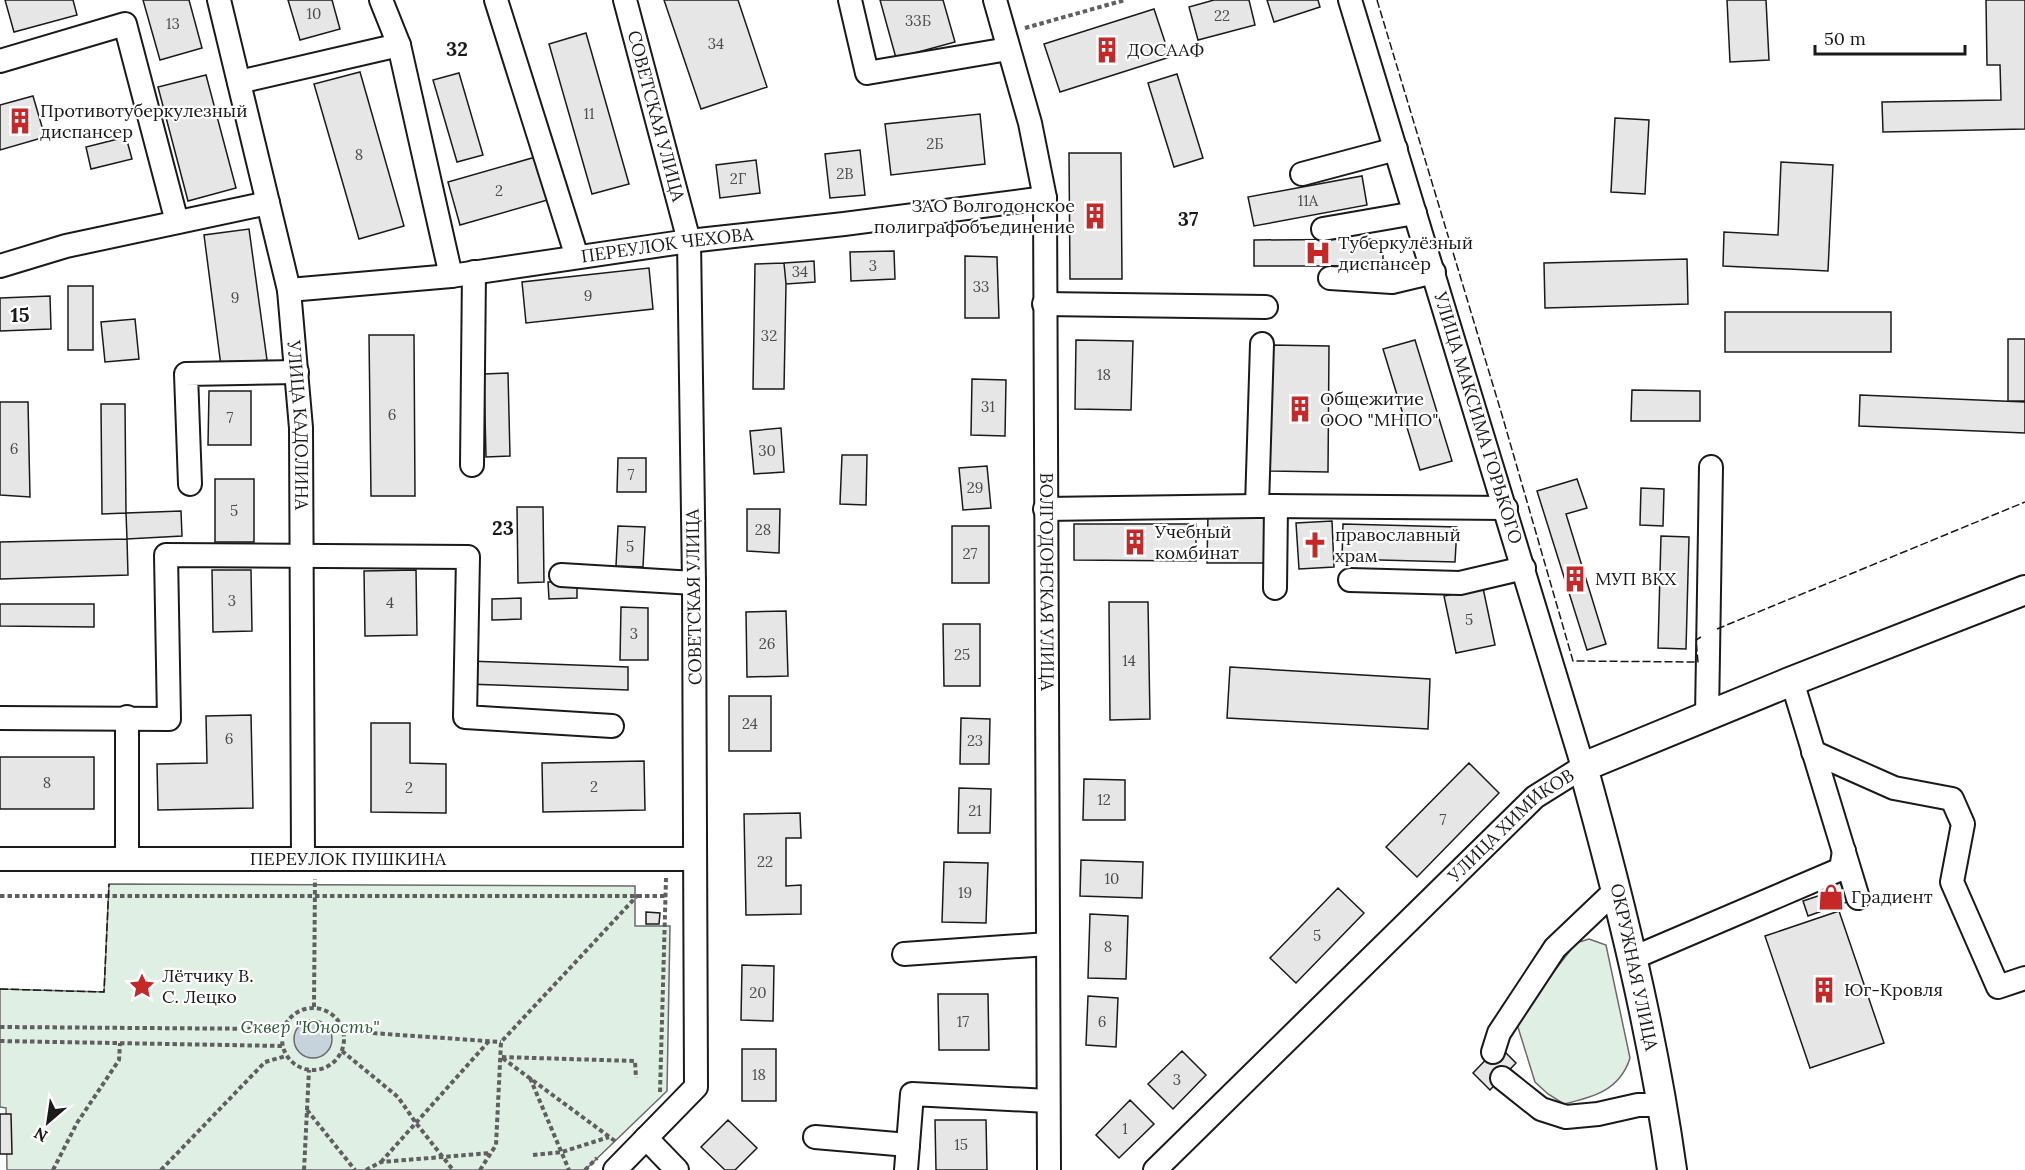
<svg xmlns="http://www.w3.org/2000/svg" width="2025" height="1170" font-family="Lora,serif">
  <style>
    .green { fill: #e0efe3; stroke: #6a6a6a; stroke-width: 1.5 }
    .water { fill: #c6d2dc; stroke: #6a6a6a; stroke-width: 1.5 }
    .building { fill: #e6e6e6; stroke: #1a1a1a; stroke-width: 1.5 }
    .lines { fill: none; stroke-linecap: round; stroke-linejoin: round }
    .minor-casing { stroke: #1a1a1a; stroke-width: 26 }
    .major-casing { stroke: #1a1a1a; stroke-width: 32 }
    .path { stroke: #5f5f5f; stroke-width: 4; stroke-dasharray: 4.5 3; stroke-linecap: butt }
    .minor { stroke: #fff; stroke-width: 22 }
    .major { stroke: #fff; stroke-width: 28 }
    .fence { stroke: #1a1a1a; stroke-width: 1.5; stroke-dasharray: 8 3; stroke-linecap: butt }
    .labels { text-anchor: middle; stroke-width: 4.5; stroke-linejoin: round; paint-order: stroke }
    .number-label { font-size: 15px; fill: #4d4d4d }
    .poi-label { font-size: 18px; fill: #1a1a1a; stroke: #fff; text-anchor: start }
    .street-label { font-size: 18px; fill: #1a1a1a; stroke: #fff }
    .park-label { font-size: 18px; font-style: italic; fill: #2b5a34; stroke: #fff }
    .neighbourhood-label { font-size: 20px; font-weight: bold; fill: #1a1a1a; stroke: #fff }
  </style>
  <rect width="100%" height="100%" fill="#fff"/>
  <path class="green" d="M 109,884 L 635,886 L 635,926 L 670,926 L 667,1091 L 585,1170 L 7,1170 L 6,1108 L 0,1107 L 0,989 L 104,992 Z
    M 1589,939 L 1606,945 L 1630,1058 C 1620,1090 1594,1097 1564,1104 L 1548,1094 L 1535,1082 L 1517,1024 L 1523,1011 L 1576,943 Z"/>
  <path class="water" d="M294 1039a19 19 0 1 1 38 0a19 19 0 1 1-38 0Z"/>
  <path class="building" d="M 5,0 L 73,0 L 77,15 L 14,32 Z
    M 143,0 L 189,0 L 202,48 L 160,60 Z
    M 288,0 L 332,0 L 340,29 L 300,40 Z
    M 664,0 L 738,0 L 767,87 L 701,109 Z
    M 880,0 L 943,0 L 955,42 L 896,58 Z
    M 1214,0 L 1249,0 L 1255,25 L 1198,40 L 1189,7 Z
    M 1267,0 L 1318,0 L 1320,7 L 1274,22 Z
    M 1727,0 L 1766,0 L 1769,60 L 1730,62 Z
    M 1986,0 L 2025,0 L 2025,129 L 1883,132 L 1882,102 L 2001,100 L 2000,65 L 1987,65 Z
    M 1154,9 L 1170,57 L 1060,92 L 1044,44 Z
    M 586,33 L 629,184 L 592,194 L 549,44 Z
    M 360,72 L 404,226 L 359,239 L 314,84 Z
    M 459,73 L 483,155 L 457,162 L 433,80 Z
    M 1177,74 L 1203,158 L 1174,167 L 1148,83 Z
    M 206,75 L 236,188 L 188,201 L 158,87 Z
    M 33,96 L 45,137 L 0,150 L 0,105 Z
    M 980,114 L 985,164 L 891,175 L 885,124 Z
    M 1615,118 L 1649,120 L 1645,194 L 1611,192 Z
    M 126,137 L 132,159 L 91,169 L 86,147 Z
    M 860,150 L 865,195 L 830,198 L 825,154 Z
    M 1069,153 L 1121,153 L 1122,279 L 1070,279 Z
    M 539,156 L 551,199 L 460,225 L 448,182 Z
    M 756,160 L 760,193 L 720,198 L 716,165 Z
    M 1781,162 L 1833,165 L 1828,271 L 1723,266 L 1724,232 L 1778,235 Z
    M 1362,176 L 1367,205 L 1254,226 L 1248,197 Z
    M 249,229 L 267,360 L 221,366 L 204,235 Z
    M 1383,239 L 1383,266 L 1254,266 L 1254,240 Z
    M 894,251 L 895,279 L 851,281 L 850,252 Z
    M 965,256 L 997,257 L 999,318 L 965,318 Z
    M 1687,259 L 1688,304 L 1545,308 L 1544,263 Z
    M 814,261 L 815,282 L 786,284 L 784,263 Z
    M 784,263 L 786,284 L 784,389 L 753,389 L 755,264 Z
    M 649,268 L 653,309 L 526,323 L 522,282 Z
    M 68,286 L 93,286 L 93,350 L 68,350 Z
    M 50,296 L 51,329 L 0,331 L 0,298 Z
    M 1725,312 L 1891,312 L 1891,352 L 1725,352 Z
    M 135,319 L 139,359 L 105,362 L 101,322 Z
    M 369,335 L 414,335 L 415,496 L 371,496 Z
    M 2008,339 L 2025,339 L 2025,401 L 2008,401 Z
    M 1076,340 L 1133,341 L 1131,410 L 1075,409 Z
    M 1415,340 L 1452,461 L 1420,470 L 1383,349 Z
    M 1271,345 L 1329,346 L 1328,472 L 1270,471 Z
    M 508,373 L 510,456 L 486,457 L 484,374 Z
    M 972,379 L 1006,380 L 1005,436 L 971,435 Z
    M 1632,390 L 1700,391 L 1700,421 L 1631,421 Z
    M 209,391 L 251,391 L 251,445 L 208,445 Z
    M 1860,395 L 2025,402 L 2025,433 L 1859,426 Z
    M 0,402 L 28,402 L 30,497 L 0,495 Z
    M 101,404 L 125,404 L 126,513 L 102,514 Z
    M 781,428 L 784,472 L 754,474 L 750,431 Z
    M 842,455 L 867,455 L 866,505 L 840,504 Z
    M 618,458 L 646,458 L 646,492 L 617,492 Z
    M 987,466 L 991,508 L 963,510 L 959,468 Z
    M 215,479 L 254,479 L 254,542 L 215,542 Z
    M 1577,479 L 1587,508 L 1566,514 L 1606,644 L 1587,650 L 1537,491 Z
    M 1641,488 L 1664,489 L 1663,526 L 1640,525 Z
    M 517,507 L 543,507 L 544,582 L 518,583 Z
    M 747,509 L 780,509 L 779,553 L 747,551 Z
    M 181,511 L 182,536 L 127,539 L 126,513 Z
    M 1208,514 L 1268,515 L 1268,563 L 1207,563 Z
    M 1332,521 L 1334,567 L 1299,569 L 1296,523 Z
    M 1074,524 L 1196,524 L 1196,561 L 1074,560 Z
    M 1343,524 L 1457,527 L 1455,562 L 1342,559 Z
    M 618,526 L 645,527 L 643,567 L 616,566 Z
    M 952,526 L 989,526 L 989,583 L 952,583 Z
    M 1661,536 L 1689,537 L 1686,649 L 1658,648 Z
    M 127,539 L 128,575 L 0,579 L 0,542 Z
    M 212,570 L 251,570 L 252,631 L 213,632 Z
    M 416,570 L 417,635 L 365,636 L 364,571 Z
    M 548,582 L 577,582 L 577,598 L 549,599 Z
    M 1483,588 L 1495,645 L 1456,653 L 1444,596 Z
    M 521,598 L 521,619 L 492,620 L 492,599 Z
    M 1109,602 L 1148,602 L 1150,719 L 1110,720 Z
    M 0,604 L 94,604 L 94,627 L 0,626 Z
    M 621,607 L 648,608 L 648,660 L 620,660 Z
    M 786,611 L 788,676 L 747,677 L 746,612 Z
    M 943,624 L 980,624 L 980,686 L 944,686 Z
    M 468,661 L 628,667 L 628,690 L 467,684 Z
    M 1230,667 L 1430,679 L 1428,729 L 1227,718 Z
    M 729,696 L 771,696 L 771,751 L 729,751 Z
    M 251,715 L 253,808 L 158,810 L 157,764 L 207,763 L 206,716 Z
    M 961,718 L 990,719 L 989,764 L 960,764 Z
    M 371,723 L 410,723 L 410,763 L 446,764 L 446,813 L 371,812 Z
    M 0,757 L 94,757 L 94,809 L 0,809 Z
    M 644,761 L 645,810 L 543,812 L 542,763 Z
    M 1469,763 L 1499,793 L 1417,877 L 1386,847 Z
    M 1084,779 L 1125,780 L 1125,820 L 1083,820 Z
    M 959,788 L 991,789 L 990,833 L 958,833 Z
    M 800,813 L 801,838 L 786,838 L 786,886 L 801,885 L 801,914 L 746,915 L 744,814 Z
    M 1081,860 L 1143,862 L 1142,898 L 1080,896 Z
    M 944,862 L 988,863 L 986,923 L 942,922 Z
    M 1837,873 L 1847,902 L 1808,916 L 1803,901 L 1830,892 L 1826,878 Z
    M 1338,888 L 1364,913 L 1296,983 L 1270,958 Z
    M 1839,911 L 1884,1043 L 1810,1068 L 1765,936 Z
    M 646,912 L 660,913 L 659,924 L 646,924 Z
    M 1090,914 L 1128,916 L 1126,979 L 1088,978 Z
    M 742,965 L 774,966 L 773,1021 L 741,1020 Z
    M 938,994 L 988,994 L 989,1050 L 939,1050 Z
    M 1088,996 L 1118,998 L 1116,1047 L 1086,1045 Z
    M 1499,1046 L 1516,1063 L 1490,1090 L 1473,1073 Z
    M 742,1049 L 776,1049 L 776,1101 L 742,1101 Z
    M 1182,1051 L 1206,1075 L 1173,1109 L 1148,1084 Z
    M 1130,1100 L 1154,1124 L 1119,1158 L 1096,1135 Z
    M 0,1114 L 11,1114 L 12,1154 L 0,1154 Z
    M 728,1120 L 757,1148 L 735,1170 L 725,1170 L 701,1147 Z
    M 935,1120 L 986,1120 L 987,1170 L 936,1170 Z"/>
  <g class="lines">
    <g class="minor-casing">
      <g id="minor">
        <path id="s1" d="M 219,0 L 289,290 L 301,428 L 303,857"/>
        <path d="M 381,0 L 399,45"/>
        <path d="M 496,0 L 577,257"/>
        <path d="M 850,0 L 867,73 L 1008,49"/>
        <path id="s2" d="M 995,0 L 1030,123 L 1045,198 L 1049,1170"/>
        <path d="M 0,61 L 125,24 L 177,222"/>
        <path d="M 239,82 L 399,45 L 451,276"/>
        <path d="M 1302,174 L 1396,149"/>
        <path d="M 1323,229 L 1415,213"/>
        <path d="M 0,266 L 66,246 L 268,203"/>
        <path d="M 1330,278 L 1392,282 L 1434,272"/>
        <path id="s3" d="M 289,290 L 451,276 L 689,241 L 844,224 L 1045,198"/>
        <path d="M 1044,304 L 1266,307"/>
        <path d="M 472,465 L 474,272"/>
        <path d="M 190,484 L 186,374 L 297,372"/>
        <path d="M 1257,506 L 1262,344"/>
        <path d="M 1045,509 L 1257,506 L 1506,508"/>
        <path d="M 561,575 L 694,583"/>
        <path d="M 1350,580 L 1460,583 L 1524,568"/>
        <path d="M 1275,588 L 1276,506"/>
        <path d="M 1792,681 L 1858,898"/>
        <path d="M 1707,716 L 1711,467"/>
        <path d="M 127,717 L 127,858"/>
        <path d="M 0,718 L 169,719 L 166,555 L 468,557 L 465,717 L 612,726"/>
        <path d="M 1813,752 L 1894,788 L 1952,799 L 1963,824 L 1952,882 L 1998,987 L 2025,978"/>
        <path id="s4" d="M 0,859 L 695,859"/>
        <path d="M 904,954 L 1048,944"/>
        <path d="M 1633,958 L 1841,869 L 1844,851"/>
        <path d="M 1493,1052 L 1499,1033 L 1555,948 L 1617,889"/>
        <path d="M 1502,1078 L 1541,1109 L 1566,1117 L 1598,1114 L 1638,1105 L 1663,1105"/>
        <path d="M 815,1137 L 908,1145"/>
        <path d="M 646,1138 L 677,1170"/>
        <path d="M 615,1170 L 696,1087 L 694,583 L 689,241 L 625,0"/>
        <path d="M 906,1170 L 912,1094 L 1048,1101"/>
        <path id="s5" d="M 1155,1170 L 1535,797 L 1583,767 L 1350,0"/>
      </g>
    </g>
    <g class="major-casing">
      <path id="major" d="M 1672,1170 C 1653,1033 1620,900 1583,767 L 1792,681 L 2025,590"/>
    </g>
    <path class="path" d="M 1025,28 L 1125,0
      M 0,896 L 665,896
      M 314,1007 L 315,879
      M282 1039a31 31 0 1 1 62 0a31 31 0 1 1-62 0Z
      M 0,1027 L 283,1029
      M 343,1031 L 501,1042
      M 0,1041 L 282,1046
      M 342,1051 L 398,1097 L 416,1123 L 453,1170
      M 530,1078 L 569,1170
      M 660,1092 L 666,878
      M 307,1110 L 355,1170
      M 615,1141 L 501,1057 L 635,1061 L 636,1078
      M 533,1155 L 562,1152 L 609,1137
      M 381,1162 L 489,1041
      M 53,1170 L 77,1123 L 119,1060 L 120,1043
      M 161,1170 L 265,1062 L 286,1056
      M 304,1170 L 309,1070
      M 366,1170 L 381,1162 L 491,1153
      M 480,1170 L 496,1145 L 501,1042 L 638,895
      M 585,1170 L 597,1158"/>
    <use href="#minor" class="minor"/>
    <use href="#major" class="major"/>
    <path class="fence" d="M 1377,0 L 1502,415 L 1573,661 L 1698,662 L 1696,640 L 1701,637
      M 1717,629 L 2025,502
      M 0,989 L 104,992 L 109,884"/>
  </g>
  <defs>
    <g id="building-bare" transform="scale(2.07)"><path d="M-4-6H4V6H1V3H-1V6H-4ZM-2.5-4.3h1.7v1.8h-1.7ZM.8-4.3h1.7v1.8H.8ZM-2.5-1h1.7V.8h-1.7ZM.8-1h1.7V.8H.8Z" fill="#c62828" stroke="#fff" stroke-width="2.5" paint-order="stroke"/></g>
    <g id="hospital-bare" transform="scale(2.07)"><path d="M-5-5h3v3.5h4V-5h3V5h-3V1.5h-4V5h-3Z" fill="#c62828" stroke="#fff" stroke-width="2.5" paint-order="stroke"/></g>
    <g id="church-bare" transform="scale(2.07)"><path d="M-1.2-6h2.4v3.5h3.3v2.4h-3.3V6h-2.4V-.1h-3.3v-2.4h3.3Z" fill="#c62828" stroke="#fff" stroke-width="2.5" paint-order="stroke"/></g>
    <g id="shop-bare" transform="scale(2.07)"><path d="M-5-2.5h2.3a2.7 3.5 0 0 1 5.4 0H5L5.5 6h-11ZM-1.5-2.5h3a1.5 2.3 0 0 0-3 0Z" fill="#c62828" stroke="#fff" stroke-width="2.5" paint-order="stroke"/></g>
    <g id="sight-bare" transform="scale(2.07)"><path d="M0-6L1.8-2.2L6-1.7L2.9 1.2L3.7 5.4L0 3.3L-3.7 5.4L-2.9 1.2L-6-1.7L-1.8-2.2Z" fill="#c62828" stroke="#fff" stroke-width="2.5" paint-order="stroke"/></g>
  </defs>
  <g fill-rule="evenodd">
    <use href="#building-bare" x="1107" y="50"/>
    <use href="#building-bare" x="20" y="121"/>
    <use href="#building-bare" x="1095" y="216"/>
    <use href="#hospital-bare" x="1318" y="253"/>
    <use href="#building-bare" x="1300" y="409"/>
    <use href="#building-bare" x="1135" y="542"/>
    <use href="#church-bare" x="1315" y="545"/>
    <use href="#building-bare" x="1575" y="579"/>
    <use href="#shop-bare" x="1831" y="897"/>
    <use href="#sight-bare" x="142" y="986"/>
    <use href="#building-bare" x="1824" y="990"/>
  </g>
  <g class="labels">
    <g class="number-label">
      <text x="314" y="19">10</text>
      <text x="1222" y="21">22</text>
      <text x="918" y="26">33Б</text>
      <text x="173" y="29">13</text>
      <text x="716" y="49">34</text>
      <text x="589" y="119">11</text>
      <text x="935" y="149">2Б</text>
      <text x="359" y="160">8</text>
      <text x="845" y="179">2В</text>
      <text x="738" y="184">2Г</text>
      <text x="499" y="196">2</text>
      <text x="1308" y="206">11А</text>
      <text x="873" y="271">3</text>
      <text x="800" y="277">34</text>
      <text x="981" y="292">33</text>
      <text x="588" y="301">9</text>
      <text x="235" y="303">9</text>
      <text x="769" y="341">32</text>
      <text x="1104" y="380">18</text>
      <text x="988" y="412">31</text>
      <text x="392" y="420">6</text>
      <text x="230" y="423">7</text>
      <text x="14" y="454">6</text>
      <text x="767" y="456">30</text>
      <text x="631" y="480">7</text>
      <text x="975" y="493">29</text>
      <text x="234" y="516">5</text>
      <text x="763" y="535">28</text>
      <text x="630" y="552">5</text>
      <text x="970" y="559">27</text>
      <text x="232" y="606">3</text>
      <text x="390" y="608">4</text>
      <text x="1469" y="625">5</text>
      <text x="634" y="639">3</text>
      <text x="767" y="649">26</text>
      <text x="962" y="660">25</text>
      <text x="1129" y="666">14</text>
      <text x="750" y="729">24</text>
      <text x="229" y="744">6</text>
      <text x="975" y="746">23</text>
      <text x="47" y="788">8</text>
      <text x="594" y="792">2</text>
      <text x="409" y="793">2</text>
      <text x="1104" y="805">12</text>
      <text x="975" y="816">21</text>
      <text x="1443" y="825">7</text>
      <text x="765" y="867">22</text>
      <text x="1112" y="884">10</text>
      <text x="965" y="898">19</text>
      <text x="1317" y="941">5</text>
      <text x="1108" y="952">8</text>
      <text x="758" y="998">20</text>
      <text x="963" y="1027">17</text>
      <text x="1102" y="1027">6</text>
      <text x="759" y="1080">18</text>
      <text x="1177" y="1085">3</text>
      <text x="1125" y="1134">1</text>
      <text x="961" y="1150">15</text>
    </g>
    <g class="poi-label">
      <text x="1127" y="56">ДОСААФ</text>
      <text x="40" y="117">Противотуберкулезный<tspan x="40" dy="21">диспансер</tspan></text>
      <text x="1075" y="212" text-anchor="end">ЗАО Волгодонское<tspan x="1075" dy="21">полиграфобъединение</tspan></text>
      <text x="1338" y="249">Туберкулёзный<tspan x="1338" dy="21">диспансер</tspan></text>
      <text x="1320" y="405">Общежитие<tspan x="1320" dy="21">ООО "МНПО"</tspan></text>
      <text x="1155" y="538">Учебный<tspan x="1155" dy="21">комбинат</tspan></text>
      <text x="1335" y="541">православный<tspan x="1335" dy="21">храм</tspan></text>
      <text x="1595" y="585">МУП ВКХ</text>
      <text x="1851" y="903">Градиент</text>
      <text x="162" y="982">Лётчику В.<tspan x="162" dy="21">С. Лецко</tspan></text>
      <text x="1844" y="996">Юг-Кровля</text>
    </g>
    <g class="street-label">
      <text transform="translate(656 116) rotate(75)" y="6">СОВЕТСКАЯ УЛИЦА</text>
      <text dy="6" stroke="none"><textPath href="#s3" startOffset="381">ПЕРЕУЛОК ЧЕХОВА</textPath></text>
      <text transform="translate(1478 418) rotate(73)" y="6">УЛИЦА МАКСИМА ГОРЬКОГО</text>
      <text dy="6" stroke="none"><textPath href="#s1" startOffset="434">УЛИЦА КАДОЛИНА</textPath></text>
      <text dy="6" stroke="none"><textPath href="#s2" startOffset="588">ВОЛГОДОНСКАЯ УЛИЦА</textPath></text>
      <text transform="translate(694 597) rotate(-91)" y="6">СОВЕТСКАЯ УЛИЦА</text>
      <text dy="6" stroke="none"><textPath href="#s5" startOffset="496">УЛИЦА ХИМИКОВ</textPath></text>
      <text dy="6" stroke="none"><textPath href="#s4" startOffset="348">ПЕРЕУЛОК ПУШКИНА</textPath></text>
      <text transform="translate(1634 967) rotate(78)" y="6">ОКРУЖНАЯ УЛИЦА</text>
    </g>
    <g class="park-label">
      <text x="310" y="1033">Сквер "Юность"</text>
    </g>
    <g class="neighbourhood-label">
      <text x="457" y="56">32</text>
      <text x="1188" y="226">37</text>
      <text x="20" y="322">15</text>
      <text x="503" y="535">23</text>
    </g>
  </g>
  <g transform="translate(48 1122) rotate(209)" stroke="#ffffff" stroke-width="4.5" paint-order="stroke">
  <path d="M0-4.5L10 22L0 15L-10 22Z" fill="#1a1a1a"/>
  <text y="-9" font-size="16" font-weight="bold" text-anchor="middle" fill="#1a1a1a">N</text>
  </g>
  <path d="M1815 45v9h150v-9" fill="none" stroke="#1a1a1a" stroke-width="3"/>
  <text x="1824" y="45" font-size="18" fill="#1a1a1a" stroke="#ffffff" stroke-width="4.5" paint-order="stroke">50 m</text>
</svg>
